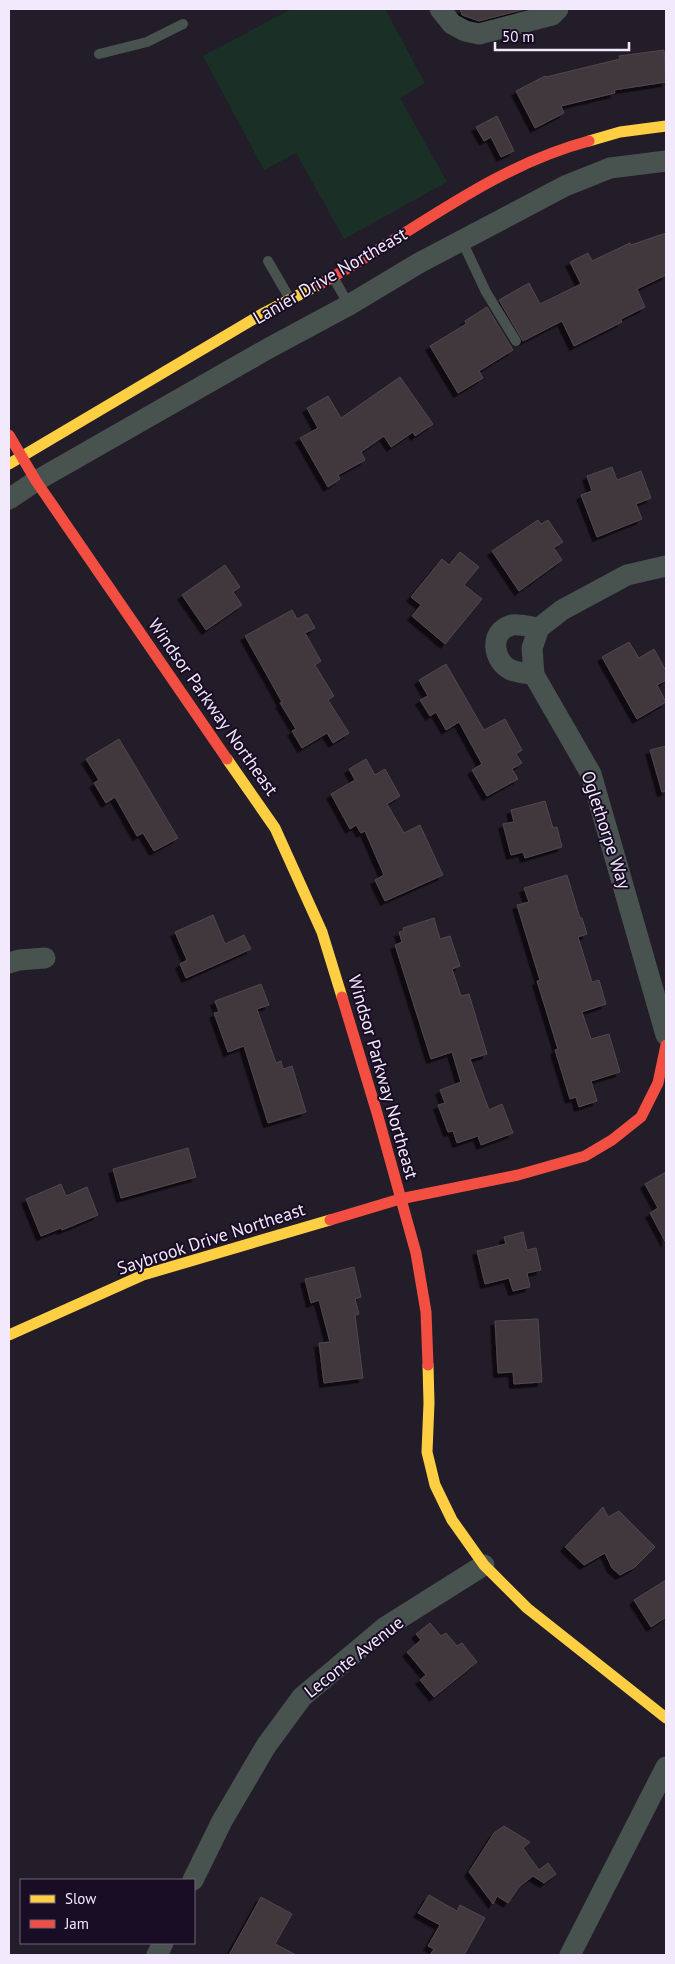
<svg xmlns="http://www.w3.org/2000/svg" width="675" height="1964" font-family="'PT Sans',sans-serif">
  <style>
    .green { fill: #1a3026 }
    .building { fill: #40383e; stroke: #52474c; filter: url(#shadow) }
    .lines { fill: none; stroke-linecap: round; stroke-linejoin: round }
    .lane { stroke: #48524f; stroke-width: 10 }
    .street { stroke: #48524f; stroke-width: 21 }
    .slow { stroke: #ffcf43; stroke-width: 11 }
    .jam { stroke: #f24e42; stroke-width: 11 }
    .labels { text-anchor: middle; stroke-width: 4; stroke-linejoin: round; paint-order: stroke }
    .street-label { font-size: 18px; fill: #f2eafc; stroke: #190d25 }
  </style>
  <defs>
    <filter id="shadow"><feDropShadow dx="-4.5" dy="4.5" stdDeviation="0" flood-color="#0009"/></filter>
  </defs>
  <rect width="100%" height="100%" fill="#231c29"/>
  <path class="green" d="M 291,9 L 385,9 L 425,83 L 400,98 L 447,182 L 344,239 L 296,153 L 264,170 L 203,56 Z"/>
  <path class="building" d="M 460,9 L 525,9 L 479,21 L 462,15 Z
    M 664,50 L 666,82 L 614,90 L 615,93 L 561,106 L 564,113 L 535,128 L 516,91 L 545,76 L 546,77 L 620,59 L 619,56 Z
    M 497,116 L 514,151 L 501,157 L 491,137 L 484,141 L 476,127 Z
    M 666,233 L 666,275 L 637,289 L 645,307 L 621,319 L 622,322 L 574,346 L 562,321 L 523,341 L 499,300 L 529,283 L 540,304 L 581,284 L 570,262 L 588,253 L 592,261 L 630,243 L 631,245 Z
    M 487,307 L 513,350 L 479,371 L 483,378 L 458,393 L 430,346 L 466,324 L 465,321 Z
    M 400,377 L 433,424 L 415,436 L 413,432 L 391,447 L 384,436 L 361,452 L 365,460 L 338,475 L 340,479 L 328,487 L 300,438 L 318,428 L 307,408 L 328,396 L 341,418 Z
    M 612,467 L 617,480 L 641,471 L 651,498 L 636,504 L 642,519 L 597,537 L 581,495 L 592,491 L 587,476 Z
    M 538,520 L 541,524 L 548,520 L 563,542 L 554,548 L 562,560 L 519,591 L 492,551 Z
    M 460,552 L 479,567 L 464,585 L 482,599 L 445,644 L 412,616 L 421,605 L 411,597 L 442,559 L 449,565 Z
    M 225,565 L 240,587 L 233,592 L 242,605 L 206,630 L 182,595 Z
    M 292,610 L 297,619 L 307,614 L 315,628 L 305,633 L 321,661 L 315,665 L 334,696 L 328,700 L 349,733 L 333,743 L 327,733 L 302,748 L 292,731 L 296,729 L 280,703 L 282,702 L 245,636 Z
    M 629,642 L 639,658 L 654,649 L 666,671 L 666,680 L 657,685 L 666,702 L 637,719 L 602,657 Z
    M 446,664 L 484,730 L 505,719 L 522,750 L 516,754 L 522,763 L 512,769 L 518,779 L 487,796 L 472,770 L 482,764 L 459,722 L 446,730 L 436,712 L 430,716 L 420,700 L 428,696 L 419,680 Z
    M 119,739 L 178,838 L 154,851 L 143,833 L 137,836 L 115,797 L 106,803 L 94,783 L 99,780 L 86,759 Z
    M 666,746 L 666,791 L 662,792 L 650,750 Z
    M 366,759 L 375,775 L 385,769 L 400,796 L 387,804 L 404,833 L 420,825 L 443,875 L 385,901 L 375,880 L 384,875 L 365,831 L 361,833 L 356,825 L 350,829 L 331,794 L 355,780 L 349,769 Z
    M 545,801 L 553,828 L 557,827 L 562,847 L 525,858 L 523,852 L 511,855 L 503,824 L 514,822 L 511,810 Z
    M 567,875 L 580,918 L 582,918 L 587,934 L 578,937 L 592,982 L 599,980 L 606,1004 L 582,1012 L 591,1039 L 609,1034 L 620,1072 L 591,1081 L 597,1101 L 579,1107 L 576,1097 L 570,1099 L 555,1050 L 558,1049 L 537,981 L 540,980 L 517,905 L 529,902 L 524,888 Z
    M 213,915 L 225,944 L 244,935 L 251,949 L 186,978 L 180,964 L 187,960 L 175,932 Z
    M 434,918 L 440,939 L 450,936 L 460,966 L 452,969 L 461,996 L 469,994 L 487,1054 L 470,1059 L 489,1110 L 502,1104 L 513,1133 L 481,1145 L 478,1136 L 457,1143 L 453,1131 L 448,1132 L 438,1105 L 445,1103 L 440,1090 L 461,1082 L 452,1052 L 431,1059 L 395,945 L 402,942 L 399,932 L 404,931 L 403,928 Z
    M 261,984 L 269,1005 L 257,1009 L 276,1063 L 281,1061 L 283,1069 L 292,1066 L 306,1112 L 268,1123 L 244,1046 L 228,1052 L 214,1013 L 219,1012 L 215,1001 Z
    M 188,1148 L 196,1177 L 121,1198 L 113,1169 Z
    M 666,1172 L 666,1243 L 650,1213 L 658,1208 L 645,1184 Z
    M 61,1184 L 66,1196 L 87,1187 L 98,1215 L 62,1230 L 61,1228 L 41,1236 L 26,1199 Z
    M 523,1232 L 527,1250 L 536,1248 L 541,1270 L 527,1273 L 530,1287 L 513,1291 L 509,1278 L 485,1284 L 477,1251 L 506,1244 L 504,1237 Z
    M 354,1267 L 361,1297 L 355,1299 L 359,1314 L 355,1315 L 363,1378 L 324,1383 L 319,1343 L 330,1342 L 319,1300 L 311,1303 L 305,1279 Z
    M 538,1319 L 542,1382 L 514,1384 L 513,1372 L 498,1373 L 495,1321 Z
    M 603,1507 L 608,1517 L 619,1511 L 655,1547 L 635,1567 L 620,1575 L 612,1568 L 605,1553 L 584,1565 L 565,1547 Z
    M 666,1580 L 666,1617 L 651,1627 L 634,1600 Z
    M 430,1623 L 441,1636 L 446,1633 L 457,1646 L 462,1643 L 477,1662 L 434,1697 L 420,1680 L 426,1675 L 407,1652 L 421,1640 L 416,1634 Z
    M 504,1826 L 530,1842 L 523,1848 L 539,1870 L 548,1863 L 556,1874 L 544,1883 L 533,1876 L 519,1887 L 508,1903 L 497,1896 L 493,1904 L 469,1872 L 494,1833 Z
    M 429,1895 L 457,1911 L 460,1905 L 485,1918 L 464,1955 L 430,1955 L 434,1949 L 428,1946 L 440,1925 L 418,1913 Z
    M 261,1897 L 292,1914 L 275,1944 L 296,1955 L 229,1955 Z"/>
  <g class="lines">
    <path class="lane" d="M 99,54 L 147,42 L 183,24
      M 462,241 L 486,292 L 516,341
      M 268,261 L 290,299
      M 333,277 L 349,305"/>
    <path class="street" d="M 440,9 L 452,24 L 465,31 L 479,34 L 552,15 L 558,9
      M 9,499 L 36,481 L 269,348 L 349,305 L 419,263 L 565,186 L 610,168 L 666,161
      M 666,566 L 627,575 L 562,610 L 539,628 L 532,648 L 534,675 L 591,774 L 666,1035
      M 534,675 C 527,673 518,673 511,670 C 493,662 488,631 512,625 C 520,624 531,627 539,628
      M 9,963 L 19,960 L 45,958
      M 193,1880 L 222,1821 L 266,1746 L 302,1697 L 384,1628 L 484,1565
      M 157,1955 L 163,1943
      M 570,1955 L 666,1767"/>
    <path class="slow" d="M 589,141 L 620,132 L 666,126
      M 9,464 L 262,314 L 320,284
      M 227,759 L 275,828 L 322,932 L 342,997
      M 9,1335 L 143,1275 L 330,1220
      M 428,1365 L 429,1403 L 427,1452 L 435,1485 L 452,1520 L 484,1565 L 527,1608 L 666,1718"/>
    <path class="jam" d="M 320,284 C 409,236 490,167 589,141
      M 9,435 L 36,481 L 227,759
      M 342,997 L 377,1113 L 416,1253 L 426,1312 L 428,1365
      M 330,1220 L 400,1199 L 518,1175 L 585,1156 L 612,1140 L 641,1117 L 658,1083 L 666,1045"/>
  </g>
  <g class="labels">
    <g class="street-label">
      <text transform="translate(330 276) rotate(-30)" y="6">Lanier Drive Northeast</text>
      <text transform="translate(213 707) rotate(55)" y="6">Windsor Parkway Northeast</text>
      <text transform="translate(606 830) rotate(72)" y="6">Oglethorpe Way</text>
      <text transform="translate(383 1077) rotate(74)" y="6">Windsor Parkway Northeast</text>
      <text transform="translate(211 1239) rotate(-18)" y="6">Saybrook Drive Northeast</text>
      <text transform="translate(354 1657) rotate(-38)" y="6">Leconte Avenue</text>
    </g>
  </g>
  <rect width="675" height="1964" fill="none" stroke="#f2eafc" stroke-width="20"/>
  <rect x="20" y="1879" width="175" height="65" fill="#190d25" stroke="#70657b"/>
  <rect x="30" y="1895" width="25" height="8" fill="#ffcf43" stroke="#70657b"/>
  <text x="65" y="1904" font-size="15" fill="#f2eafc">Slow</text>
  <rect x="30" y="1920" width="25" height="8" fill="#f24e42" stroke="#70657b"/>
  <text x="65" y="1929" font-size="15" fill="#f2eafc">Jam</text>
  <path d="M495 42v8h134v-8" fill="none" stroke="#f2eafc" stroke-width="2.5"/>
  <text x="502" y="42" font-size="15" fill="#f2eafc" stroke="#190d25" stroke-width="4" paint-order="stroke">50 m</text>
</svg>
